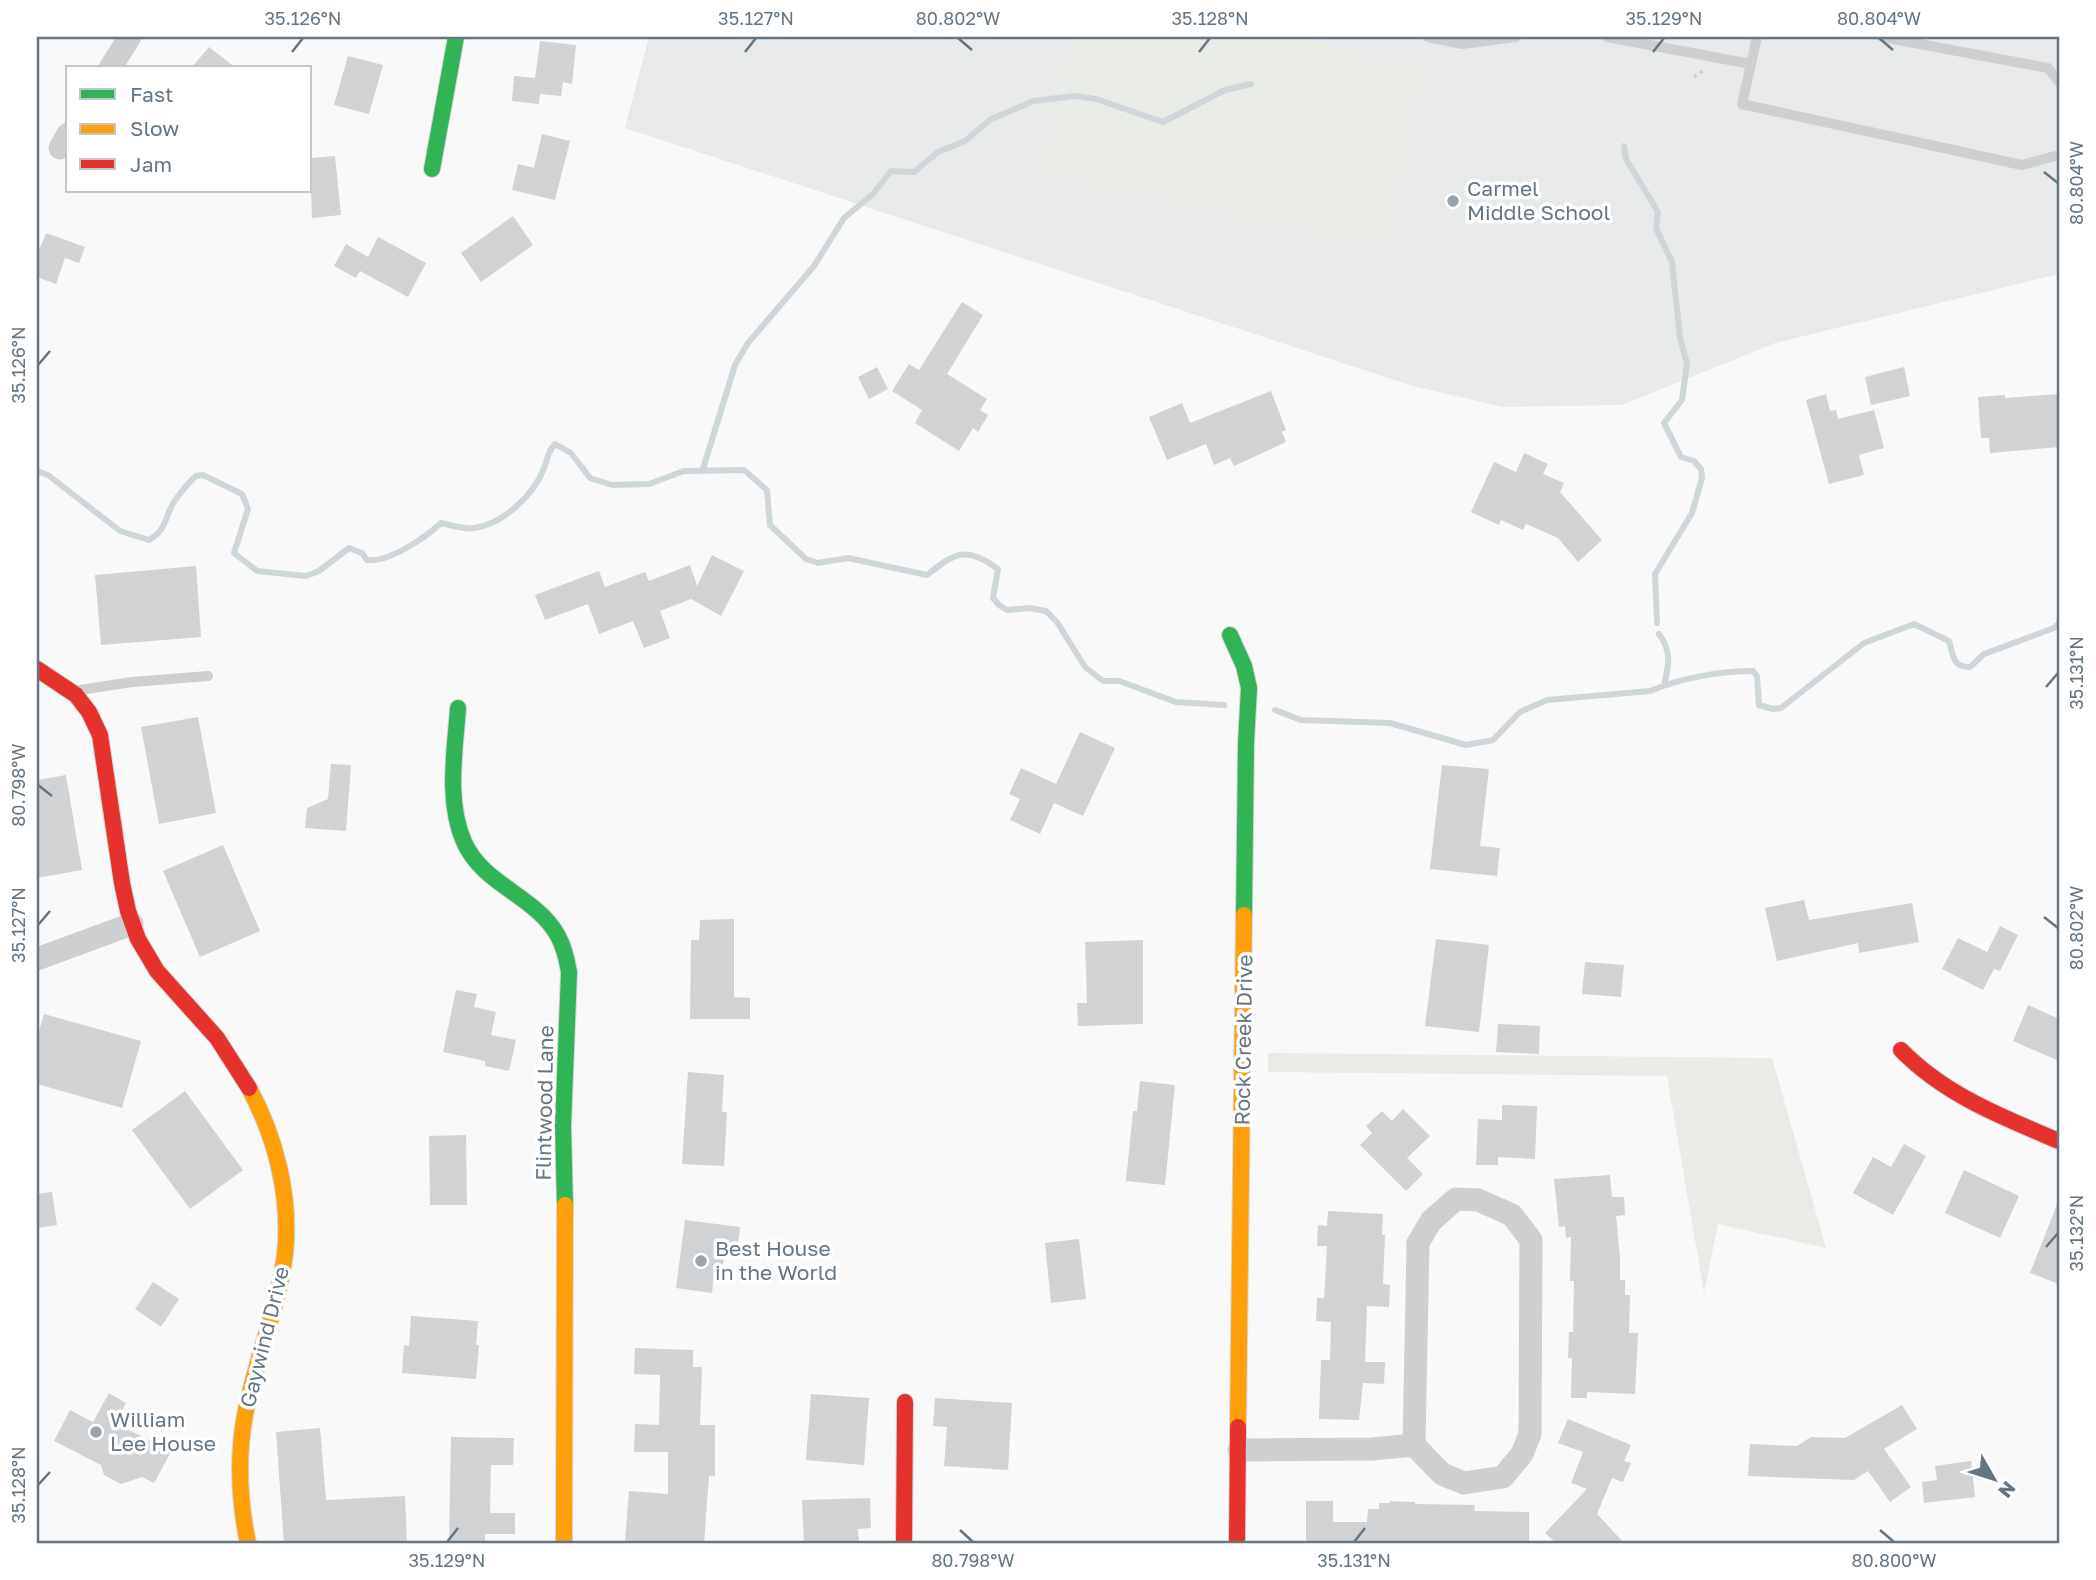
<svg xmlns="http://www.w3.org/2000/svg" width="2096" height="1580" font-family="'Golos Text',sans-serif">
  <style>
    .built { fill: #e8e9e9 }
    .green { fill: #e8ebe6 }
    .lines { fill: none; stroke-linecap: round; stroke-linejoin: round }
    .stream { stroke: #ced6d9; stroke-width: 6 }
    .building { fill: #d0d2d3 }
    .fast-casing { stroke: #d5d6d7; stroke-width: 18 }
    .slow-casing { stroke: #d5d6d7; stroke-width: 18 }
    .jam-casing { stroke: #d5d6d7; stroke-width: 18 }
    .path { stroke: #cbcccd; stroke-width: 3.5; stroke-dasharray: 3.5 3.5; stroke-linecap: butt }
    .lane { stroke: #cecfd0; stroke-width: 10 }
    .street { stroke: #cecfd0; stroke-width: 23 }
    .fast { stroke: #30b455; stroke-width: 16 }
    .slow { stroke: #ff9f0a; stroke-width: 16 }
    .jam { stroke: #e5322d; stroke-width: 16 }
    .ticks { fill: none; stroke: #657683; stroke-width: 2.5 }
    .poi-dot { fill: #99a4ac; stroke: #fff; stroke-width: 2.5 }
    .labels { text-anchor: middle; stroke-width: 7; stroke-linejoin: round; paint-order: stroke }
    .poi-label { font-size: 21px; fill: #657683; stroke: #fff; text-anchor: start }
    .street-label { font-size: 21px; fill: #657683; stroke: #fff }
    .neatline { fill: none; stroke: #657683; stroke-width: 2.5 }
    .ticks-label { font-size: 18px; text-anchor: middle; fill: #657683 }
  </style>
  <rect width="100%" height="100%" fill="#f9f9f9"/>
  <path class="built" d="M 649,37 L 2059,37 L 2059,274 L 1775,343 L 1622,405 L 1503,407 L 1413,386 L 625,128 Z"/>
  <path class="green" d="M 1070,37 L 1289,37 L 1423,67 L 1386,250 L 1039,174 Z
    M 1268,1053 L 1772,1058 L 1826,1248 L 1718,1224 L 1704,1293 L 1667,1076 L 1268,1072 Z"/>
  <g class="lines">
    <path class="stream" d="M 1624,146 L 1626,159 L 1658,212 L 1656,228 L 1672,262 L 1680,338 L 1687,364 L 1682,400 L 1664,423 L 1681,457 L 1694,461 L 1701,469 L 1702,478 L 1692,513 L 1655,574 L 1657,623
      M 703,469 L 735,365 L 748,343 L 814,266 L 844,218 L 873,194 L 891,171 L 914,172 L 938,152 L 965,141 L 991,119 L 1034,101 L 1074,96 L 1096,99 L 1163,122 L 1225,90 L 1251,84
      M 37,471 L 48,475 L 120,531 L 149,540 C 167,530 164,518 174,502 C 180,493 188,483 196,476 L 203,475 L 242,494 L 248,509 L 234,553 L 257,571 L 306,576 L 319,571 L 349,548 L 362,553 L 367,560 C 388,563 425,538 441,523 C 451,525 465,530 474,528 C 503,524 534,495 544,468 C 549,457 546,454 555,444 L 571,453 L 590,478 L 612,485 L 649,484 L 684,471 L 744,470 L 767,490 L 770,525 L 806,559 L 818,563 L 848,558 L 927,575 C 955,553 966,545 998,569 L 993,598 L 999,605 L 1007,610 L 1029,608 L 1046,611 L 1057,622 L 1085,667 L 1103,681 L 1119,681 L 1176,702 L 1224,705
      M 1659,634 C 1672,651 1669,666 1664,685
      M 1275,710 L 1301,720 L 1390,723 L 1466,745 L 1493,740 L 1520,712 L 1547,700 L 1650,691 C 1681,678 1720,671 1753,671 L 1757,676 L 1759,705 L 1773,709 L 1781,708 L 1864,643 L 1914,624 L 1949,641 C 1953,655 1953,668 1970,667 L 1984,654 L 2054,628 L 2059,623"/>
  </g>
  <path class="building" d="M 540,41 L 576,45 L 572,84 L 563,82 L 561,96 L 540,94 L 539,104 L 512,101 L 514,76 L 535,78 Z
    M 209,47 L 236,68 L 191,68 Z
    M 348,56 L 383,65 L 369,114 L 334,105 Z
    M 542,134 L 570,141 L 555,200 L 512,190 L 518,164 L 534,168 Z
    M 335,156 L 341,215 L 312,218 L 310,158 Z
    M 513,216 L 533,245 L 481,282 L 461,253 Z
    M 46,233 L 85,247 L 79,263 L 65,258 L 56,284 L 37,277 L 37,247 L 40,248 Z
    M 378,237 L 426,263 L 408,297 L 360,271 L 356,278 L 334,266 L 346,244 L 368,257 Z
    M 962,302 L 983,315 L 947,374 L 987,399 L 980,410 L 988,415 L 978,432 L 973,428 L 959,451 L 915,423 L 922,410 L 892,391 L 909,364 L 919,370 Z
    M 877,367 L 888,389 L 869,399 L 858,377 Z
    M 1904,367 L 1910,396 L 1871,405 L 1865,377 Z
    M 1271,391 L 1286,430 L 1282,432 L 1286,442 L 1234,466 L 1230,458 L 1214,465 L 1206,444 L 1167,460 L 1149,417 L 1182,403 L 1190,423 Z
    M 1826,394 L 1830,411 L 1836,410 L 1838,419 L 1874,410 L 1884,448 L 1859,455 L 1864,475 L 1829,484 L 1806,400 Z
    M 2059,394 L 2059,447 L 1990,453 L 1989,438 L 1981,438 L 1978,397 L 2005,395 L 2005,398 Z
    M 1524,453 L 1548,464 L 1543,474 L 1564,483 L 1560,492 L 1602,540 L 1578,562 L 1558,538 L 1526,524 L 1523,530 L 1501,520 L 1499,525 L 1471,512 L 1494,462 L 1516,472 Z
    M 712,555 L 744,571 L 721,616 L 691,599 L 660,611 L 670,638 L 644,648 L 633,621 L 599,634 L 588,604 L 545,620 L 535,595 L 599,571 L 605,587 L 645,572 L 649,581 L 690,565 L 697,586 Z
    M 196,566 L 201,637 L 101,645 L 95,575 Z
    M 198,717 L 216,813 L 159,824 L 141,727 Z
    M 1080,732 L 1115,748 L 1083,816 L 1054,803 L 1040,834 L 1010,820 L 1020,799 L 1009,794 L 1021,768 L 1056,784 Z
    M 331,764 L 351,765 L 346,831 L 305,828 L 307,808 L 328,799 Z
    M 1442,765 L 1489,769 L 1480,846 L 1500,848 L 1497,876 L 1430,869 Z
    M 66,775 L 82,870 L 37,878 L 37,780 Z
    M 223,845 L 260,931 L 200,957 L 163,871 Z
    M 1804,900 L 1809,920 L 1912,903 L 1919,942 L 1859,953 L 1858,943 L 1777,961 L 1765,908 Z
    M 734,919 L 734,997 L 750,998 L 750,1019 L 690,1019 L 691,940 L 699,940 L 700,920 Z
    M 2000,926 L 2018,935 L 2000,971 L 1994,969 L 1983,990 L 1942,969 L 1958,938 L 1987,952 Z
    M 1436,939 L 1489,945 L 1479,1032 L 1425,1026 Z
    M 1143,940 L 1143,1024 L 1078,1026 L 1077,1003 L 1087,1003 L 1085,942 Z
    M 1585,962 L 1624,965 L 1621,997 L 1582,994 Z
    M 456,990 L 477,994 L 474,1007 L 496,1012 L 491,1035 L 516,1040 L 509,1071 L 485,1066 L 485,1061 L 443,1052 Z
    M 2028,1005 L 2059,1019 L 2059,1061 L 2013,1041 Z
    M 44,1014 L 141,1041 L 122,1108 L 37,1084 L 37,1039 Z
    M 1498,1024 L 1540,1026 L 1539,1054 L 1496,1052 Z
    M 688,1072 L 724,1075 L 722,1112 L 727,1112 L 724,1166 L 682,1164 Z
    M 1140,1081 L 1175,1085 L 1165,1185 L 1126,1181 L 1133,1111 L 1137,1111 Z
    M 185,1091 L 243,1170 L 190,1209 L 132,1130 Z
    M 1502,1105 L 1537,1106 L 1535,1159 L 1498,1157 L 1498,1165 L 1476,1165 L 1478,1119 L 1502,1120 Z
    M 1403,1109 L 1430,1136 L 1407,1158 L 1423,1174 L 1406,1191 L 1360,1145 L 1372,1133 L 1366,1126 L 1382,1111 L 1392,1121 Z
    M 466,1135 L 467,1205 L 430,1205 L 429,1136 Z
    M 1904,1144 L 1926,1156 L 1893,1215 L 1853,1193 L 1873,1157 L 1891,1167 Z
    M 1964,1170 L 2019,1196 L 2000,1238 L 1945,1213 Z
    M 1610,1175 L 1612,1197 L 1624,1197 L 1625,1215 L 1616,1216 L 1620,1256 L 1620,1280 L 1625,1280 L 1625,1295 L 1630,1295 L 1629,1333 L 1638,1333 L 1635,1394 L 1587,1392 L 1587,1398 L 1571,1398 L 1572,1358 L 1568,1358 L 1569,1332 L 1573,1332 L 1574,1281 L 1570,1281 L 1571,1237 L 1566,1238 L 1565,1226 L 1559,1227 L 1554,1179 Z
    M 52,1192 L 57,1225 L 37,1228 L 37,1194 Z
    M 2058,1202 L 2059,1202 L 2059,1284 L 2030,1273 Z
    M 1328,1211 L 1383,1214 L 1382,1235 L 1385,1235 L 1383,1284 L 1390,1285 L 1389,1307 L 1367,1306 L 1365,1362 L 1385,1362 L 1384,1384 L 1363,1383 L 1359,1420 L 1319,1419 L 1321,1360 L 1330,1360 L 1331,1322 L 1316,1321 L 1317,1298 L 1324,1298 L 1327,1246 L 1317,1246 L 1318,1225 L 1327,1226 Z
    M 685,1220 L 740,1227 L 737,1254 L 725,1252 L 722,1269 L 715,1268 L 712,1293 L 676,1288 Z
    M 1079,1239 L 1086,1299 L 1051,1303 L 1045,1243 Z
    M 153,1282 L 179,1299 L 161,1327 L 135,1309 Z
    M 411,1316 L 478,1321 L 476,1345 L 479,1345 L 476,1379 L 402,1373 L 404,1345 L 409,1346 Z
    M 635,1348 L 693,1350 L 693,1367 L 702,1367 L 700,1425 L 715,1425 L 715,1476 L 709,1476 L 704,1543 L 625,1542 L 629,1491 L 668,1494 L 668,1452 L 634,1452 L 635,1424 L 659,1425 L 660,1375 L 634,1374 Z
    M 109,1393 L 126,1403 L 116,1423 L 171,1452 L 154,1483 L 142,1477 L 121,1484 L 104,1475 L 101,1465 L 54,1441 L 70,1410 L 93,1422 Z
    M 811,1394 L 869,1398 L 864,1465 L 806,1460 Z
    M 935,1398 L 1012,1403 L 1008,1470 L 944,1466 L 947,1427 L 933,1426 Z
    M 1902,1405 L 1917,1429 L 1884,1449 L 1911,1487 L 1890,1502 L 1868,1471 L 1854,1480 L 1748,1476 L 1750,1444 L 1797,1446 L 1811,1437 L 1845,1438 Z
    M 1568,1419 L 1631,1445 L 1624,1461 L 1631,1463 L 1623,1482 L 1612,1478 L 1597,1514 L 1624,1543 L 1556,1543 L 1545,1533 L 1587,1489 L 1571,1483 L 1583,1452 L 1558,1443 Z
    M 320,1428 L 326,1500 L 405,1496 L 407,1543 L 284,1543 L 276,1432 Z
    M 451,1437 L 514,1438 L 513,1465 L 491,1465 L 490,1513 L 515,1513 L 515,1534 L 485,1534 L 485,1543 L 449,1543 Z
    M 1971,1461 L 1975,1497 L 1924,1503 L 1922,1482 L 1937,1480 L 1935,1466 Z
    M 870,1498 L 871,1528 L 858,1529 L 859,1543 L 804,1543 L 802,1500 Z
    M 1306,1501 L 1333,1501 L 1333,1522 L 1367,1522 L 1368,1509 L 1379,1509 L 1379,1503 L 1390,1503 L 1390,1501 L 1415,1502 L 1415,1504 L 1475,1505 L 1474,1511 L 1529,1512 L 1529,1543 L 1306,1543 Z"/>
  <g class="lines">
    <g class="fast-casing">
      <path id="fast" d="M 432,169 L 456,37
        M 1230,635 L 1244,666 L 1249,688 L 1246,743 L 1244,915
        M 458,708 C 455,751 446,801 464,842 C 483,885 536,896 558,936 C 564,947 567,960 569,972 L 563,1126 L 565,1205"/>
    </g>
    <g class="slow-casing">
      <path id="slow" d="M 1238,1427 L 1244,915
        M 248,1543 C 239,1500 237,1458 245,1415 C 255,1361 278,1309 285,1254 C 291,1197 276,1138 249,1088
        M 564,1543 L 565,1205"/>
    </g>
    <g class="jam-casing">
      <path id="jam" d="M 37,669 L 76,695 L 89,712 L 100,735 L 122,883 L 128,911 L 138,939 L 157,971 L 217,1038 L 249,1088
        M 1901,1050 C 1945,1095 2002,1117 2059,1141
        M 904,1543 L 905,1402
        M 1237,1543 L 1238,1427"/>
    </g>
    <path class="path" d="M 1694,77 L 1703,71"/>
    <path class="lane" d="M 1428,37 L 1462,44 L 1516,37
      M 1607,37 L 1751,64 L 1742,104 L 2022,165 L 2059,155
      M 1882,37 L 2048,68 L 2059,82
      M 1751,64 L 1757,37
      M 80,690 L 132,682 L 208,676"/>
    <path class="street" d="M 110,68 L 130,37
      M 60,148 L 68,134
      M 37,959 L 132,924
      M 1239,1450 L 1372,1449 L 1414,1445 L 1442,1474 L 1464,1483 L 1503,1477 L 1522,1454 L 1530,1434 L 1531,1240 L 1512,1215 L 1478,1200 L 1456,1199 L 1431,1221 L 1418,1243 L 1414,1445"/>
    <use href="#fast" class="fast"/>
    <use href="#slow" class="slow"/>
    <use href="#jam" class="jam"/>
  </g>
  <path class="ticks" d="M 958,38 L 972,50M 1879,38 L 1893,50M 292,52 L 303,38M 745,52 L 756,38M 1199,52 L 1210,38M 1653,52 L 1664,38M 2044,172 L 2058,183M 38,365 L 50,351M 2046,687 L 2058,673M 38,785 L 52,796M 2044,917 L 2058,928M 38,925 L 50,911M 2046,1247 L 2058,1233M 38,1485 L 50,1472M 960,1530 L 973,1542M 1880,1530 L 1894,1542M 447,1542 L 458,1528M 1354,1542 L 1365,1528"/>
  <g class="poi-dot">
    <circle cx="1453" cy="201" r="7"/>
    <circle cx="701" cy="1261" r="7"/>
    <circle cx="96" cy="1432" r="7"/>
  </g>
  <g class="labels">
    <g class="poi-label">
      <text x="1467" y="196">Carmel<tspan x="1467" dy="24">Middle School</tspan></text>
      <text x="715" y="1256">Best House<tspan x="715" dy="24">in the World</tspan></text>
      <text x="110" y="1427">William<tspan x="110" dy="24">Lee House</tspan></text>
    </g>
    <g class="street-label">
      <text transform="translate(1244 1040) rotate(-89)" y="7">Rock Creek Drive</text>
      <text transform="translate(545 1103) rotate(-89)" y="7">Flintwood Lane</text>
      <text transform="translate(265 1337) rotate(-76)" y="7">Gaywind Drive</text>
    </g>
  </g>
  <rect width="2096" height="1580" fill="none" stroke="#ffffff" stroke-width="77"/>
  <rect x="66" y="66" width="245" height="126" fill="#ffffff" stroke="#c1c8cd" stroke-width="2"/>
  <rect x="80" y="89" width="35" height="10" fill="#30b455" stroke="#c1c8cd" stroke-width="2"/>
  <text x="130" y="102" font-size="21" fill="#657683">Fast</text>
  <rect x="80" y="124" width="35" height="10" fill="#ff9f0a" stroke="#c1c8cd" stroke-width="2"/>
  <text x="130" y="136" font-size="21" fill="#657683">Slow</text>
  <rect x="80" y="159" width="35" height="10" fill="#e5322d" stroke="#c1c8cd" stroke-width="2"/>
  <text x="130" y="172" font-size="21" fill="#657683">Jam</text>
  <g transform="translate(1994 1479) rotate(129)" stroke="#ffffff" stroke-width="5" paint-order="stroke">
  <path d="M0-5L12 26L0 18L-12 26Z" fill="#657683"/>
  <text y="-10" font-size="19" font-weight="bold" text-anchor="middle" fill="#657683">N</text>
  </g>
  <rect x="38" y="38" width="2020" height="1504" class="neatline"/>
  <g class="ticks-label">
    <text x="303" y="25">35.126°N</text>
    <text x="756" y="25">35.127°N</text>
    <text x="958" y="25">80.802°W</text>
    <text x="1210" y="25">35.128°N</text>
    <text x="1664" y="25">35.129°N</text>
    <text x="1879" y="25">80.804°W</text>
    <text transform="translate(2077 183) rotate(-90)" y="6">80.804°W</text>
    <text transform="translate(19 365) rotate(-90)" y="6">35.126°N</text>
    <text transform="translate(2077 673) rotate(-90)" y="6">35.131°N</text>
    <text transform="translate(19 785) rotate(-90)" y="6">80.798°W</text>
    <text transform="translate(19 925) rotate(-90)" y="6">35.127°N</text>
    <text transform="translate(2077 928) rotate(-90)" y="6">80.802°W</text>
    <text transform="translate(2077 1233) rotate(-90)" y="6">35.132°N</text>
    <text transform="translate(19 1485) rotate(-90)" y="6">35.128°N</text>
    <text x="447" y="1567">35.129°N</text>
    <text x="973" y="1567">80.798°W</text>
    <text x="1354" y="1567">35.131°N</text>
    <text x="1894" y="1567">80.800°W</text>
  </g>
</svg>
